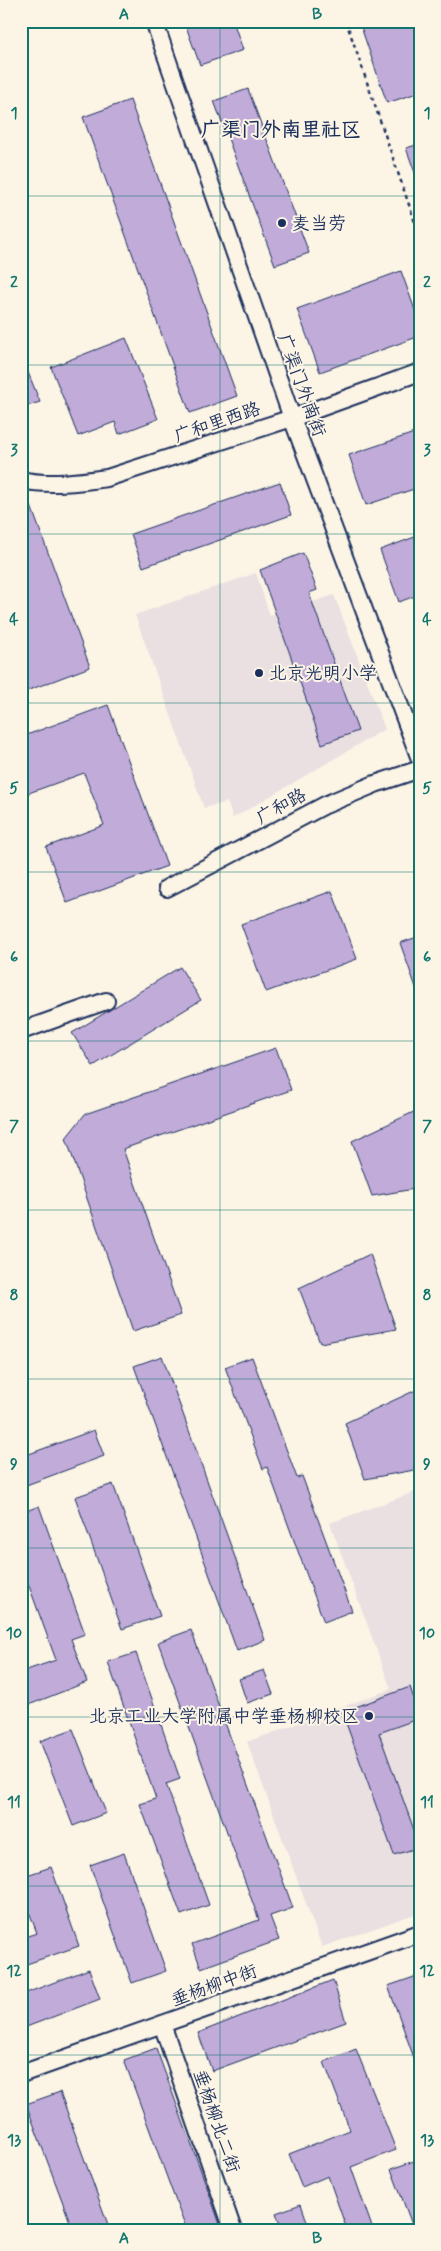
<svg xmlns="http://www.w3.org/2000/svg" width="441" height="2251" font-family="Mynerve,'LXGW WenKai TC',sans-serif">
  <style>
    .built { fill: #eadfe1 }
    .building { fill: #c1abd9; stroke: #1b2f5e }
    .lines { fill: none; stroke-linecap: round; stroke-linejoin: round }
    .street-casing { stroke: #1b2f5e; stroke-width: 20 }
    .path { stroke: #1b2f5e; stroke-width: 2.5; stroke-dasharray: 4 4; stroke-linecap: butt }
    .street { stroke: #fcf5e5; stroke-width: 16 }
    .grid { fill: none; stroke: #0f766e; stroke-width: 1; stroke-opacity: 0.55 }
    .poi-dot { fill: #1b2f5e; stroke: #fcf5e5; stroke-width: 2 }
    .labels { text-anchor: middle; stroke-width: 4; stroke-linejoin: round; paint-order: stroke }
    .poi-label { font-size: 18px; fill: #1b2f5e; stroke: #fcf5e5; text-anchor: start }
    .street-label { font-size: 18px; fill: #1b2f5e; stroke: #fcf5e5 }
    .quarter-label { font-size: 20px; font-weight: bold; fill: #1b2f5e; stroke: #fcf5e5 }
    .neatline { fill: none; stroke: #0f766e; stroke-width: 2 }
    .grid-label { font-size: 16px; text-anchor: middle; font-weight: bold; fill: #0f766e }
  </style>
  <rect width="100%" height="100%" fill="#fcf5e5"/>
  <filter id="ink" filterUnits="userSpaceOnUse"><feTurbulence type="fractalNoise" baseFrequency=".02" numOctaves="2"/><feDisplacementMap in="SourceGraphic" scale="10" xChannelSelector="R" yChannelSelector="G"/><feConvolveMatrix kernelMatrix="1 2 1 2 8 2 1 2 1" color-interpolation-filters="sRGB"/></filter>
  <g filter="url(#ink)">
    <path class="built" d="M 256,573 L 270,616 L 334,595 L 385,729 L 233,818 L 227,802 L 204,808 L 135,615 Z
      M 420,1490 L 420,1912 L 322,1947 L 247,1742 L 391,1689 L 330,1523 Z"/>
    <path class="building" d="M 184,21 L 233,21 L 243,50 L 200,65 Z
      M 359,21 L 420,21 L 420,92 L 387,103 Z
      M 248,89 L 309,253 L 275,265 L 214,101 Z
      M 130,100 L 237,396 L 190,413 L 83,117 Z
      M 420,144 L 420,181 L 418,181 L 406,148 Z
      M 401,271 L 420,324 L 420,336 L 320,372 L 297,309 Z
      M 126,338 L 158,419 L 119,434 L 115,422 L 78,436 L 51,367 Z
      M 21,355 L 40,402 L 21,408 Z
      M 420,431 L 420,487 L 366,505 L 349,455 Z
      M 280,482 L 291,515 L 143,567 L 131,534 Z
      M 31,506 L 90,667 L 21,693 L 21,628 L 28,626 L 21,608 L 21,510 Z
      M 420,535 L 420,594 L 399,602 L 380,550 Z
      M 303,553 L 317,590 L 309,593 L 358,731 L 322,744 L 260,570 Z
      M 108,705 L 167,866 L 67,903 L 46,847 L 104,825 L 84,773 L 26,794 L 21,782 L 21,737 Z
      M 332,891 L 357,959 L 266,992 L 241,924 Z
      M 420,936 L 420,993 L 418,993 L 400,943 Z
      M 180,967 L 201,1000 L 93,1066 L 72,1033 Z
      M 276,1048 L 291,1090 L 123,1149 L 181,1315 L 133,1331 L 66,1138 L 85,1114 Z
      M 420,1109 L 420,1188 L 372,1196 L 352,1141 Z
      M 370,1254 L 396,1329 L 320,1343 L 299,1288 Z
      M 162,1356 L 265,1640 L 237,1651 L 134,1366 Z
      M 252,1357 L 297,1478 L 302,1476 L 352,1611 L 324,1622 L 267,1467 L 263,1469 L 225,1367 Z
      M 416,1390 L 420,1402 L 420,1469 L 365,1479 L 345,1423 Z
      M 94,1430 L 104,1456 L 21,1487 L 21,1457 Z
      M 113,1484 L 160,1616 L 122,1629 L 75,1497 Z
      M 39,1506 L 85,1634 L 71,1639 L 87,1682 L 21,1708 L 21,1672 L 56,1660 L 21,1564 L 21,1513 Z
      M 191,1630 L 293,1908 L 270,1916 L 279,1940 L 201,1968 L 192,1944 L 259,1920 L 158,1642 Z
      M 136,1653 L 180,1779 L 166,1784 L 209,1905 L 181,1915 L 140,1804 L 156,1799 L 108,1662 Z
      M 264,1670 L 273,1694 L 247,1703 L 239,1679 Z
      M 410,1687 L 420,1718 L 379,1733 L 414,1830 L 420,1828 L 420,1847 L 394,1855 L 342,1712 Z
      M 73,1729 L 106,1813 L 73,1826 L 40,1741 Z
      M 124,1853 L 166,1971 L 132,1983 L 90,1865 Z
      M 51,1867 L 79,1946 L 21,1966 L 21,1938 L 37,1933 L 21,1890 L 21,1877 Z
      M 89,1969 L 100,1999 L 21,2029 L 21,1995 Z
      M 420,1975 L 420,2069 L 418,2069 L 388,1986 Z
      M 333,1980 L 346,2022 L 212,2071 L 198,2033 Z
      M 156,2048 L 208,2190 L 222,2230 L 187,2230 L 172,2191 L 124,2060 Z
      M 356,2049 L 396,2150 L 351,2167 L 373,2230 L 347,2230 L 328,2176 L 302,2187 L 289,2154 L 350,2130 L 324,2062 Z
      M 60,2092 L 110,2230 L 73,2230 L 26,2104 Z
      M 414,2161 L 420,2178 L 420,2230 L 414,2230 L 391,2169 Z
      M 301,2204 L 310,2230 L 282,2230 L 276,2213 Z"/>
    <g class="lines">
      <g class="street-casing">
        <path id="street" d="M 154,21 L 292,418 L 420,759
          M 21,480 C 49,486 79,482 107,478 L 292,418 L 420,372
          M 167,888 L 325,805 L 375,784 L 420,769
          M 21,1031 L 106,1001
          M 162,2024 L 233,2230
          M 21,2074 L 420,1933"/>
      </g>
      <path class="path" d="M 346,21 L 420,237"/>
      <use href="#street" class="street"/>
    </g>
  </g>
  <path class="grid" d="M 220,21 L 220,2230M 21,196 L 420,196M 21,365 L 420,365M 21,534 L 420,534M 21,703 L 420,703M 21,872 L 420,872M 21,1041 L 420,1041M 21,1210 L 420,1210M 21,1379 L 420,1379M 21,1548 L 420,1548M 21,1717 L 420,1717M 21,1886 L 420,1886M 21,2055 L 420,2055"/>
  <g class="poi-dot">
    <circle cx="282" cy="223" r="5"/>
    <circle cx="259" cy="673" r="5"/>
    <circle cx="369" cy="1716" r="5"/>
  </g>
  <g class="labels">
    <g class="poi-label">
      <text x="292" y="229">麦当劳</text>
      <text x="269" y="679">北京光明小学</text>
      <text x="359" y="1722" text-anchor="end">北京工业大学附属中学垂杨柳校区</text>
    </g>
    <g class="street-label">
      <text transform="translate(302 385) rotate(70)" y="6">广渠门外南街</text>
      <text transform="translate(217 422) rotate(-19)" y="6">广和里西路</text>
      <text transform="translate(281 806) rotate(-29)" y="6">广和路</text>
      <text transform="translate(214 1985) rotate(-20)" y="6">垂杨柳中街</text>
      <text transform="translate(217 2121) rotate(71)" y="6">垂杨柳北二街</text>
    </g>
    <g class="quarter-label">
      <text x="281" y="136">广渠门外南里社区</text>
    </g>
  </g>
  <rect width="441" height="2251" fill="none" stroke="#fcf5e5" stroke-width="55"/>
  <rect x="28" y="28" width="386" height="2196" class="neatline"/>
  <g class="grid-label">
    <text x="124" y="19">A</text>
    <text x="317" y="19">B</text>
    <text x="14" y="118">1</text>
    <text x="427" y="118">1</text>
    <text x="14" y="287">2</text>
    <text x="427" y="287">2</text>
    <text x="14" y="455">3</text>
    <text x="427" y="455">3</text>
    <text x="14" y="624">4</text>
    <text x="427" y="624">4</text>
    <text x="14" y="793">5</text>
    <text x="427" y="793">5</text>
    <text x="14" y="962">6</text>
    <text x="427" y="962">6</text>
    <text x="14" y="1131">7</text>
    <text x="427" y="1131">7</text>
    <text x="14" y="1300">8</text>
    <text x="427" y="1300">8</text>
    <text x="14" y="1469">9</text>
    <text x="427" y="1469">9</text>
    <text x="14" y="1638">10</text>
    <text x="427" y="1638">10</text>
    <text x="14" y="1807">11</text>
    <text x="427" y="1807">11</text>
    <text x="14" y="1976">12</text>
    <text x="427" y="1976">12</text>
    <text x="14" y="2145">13</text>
    <text x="427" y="2145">13</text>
    <text x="124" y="2243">A</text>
    <text x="317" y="2243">B</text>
  </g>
</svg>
